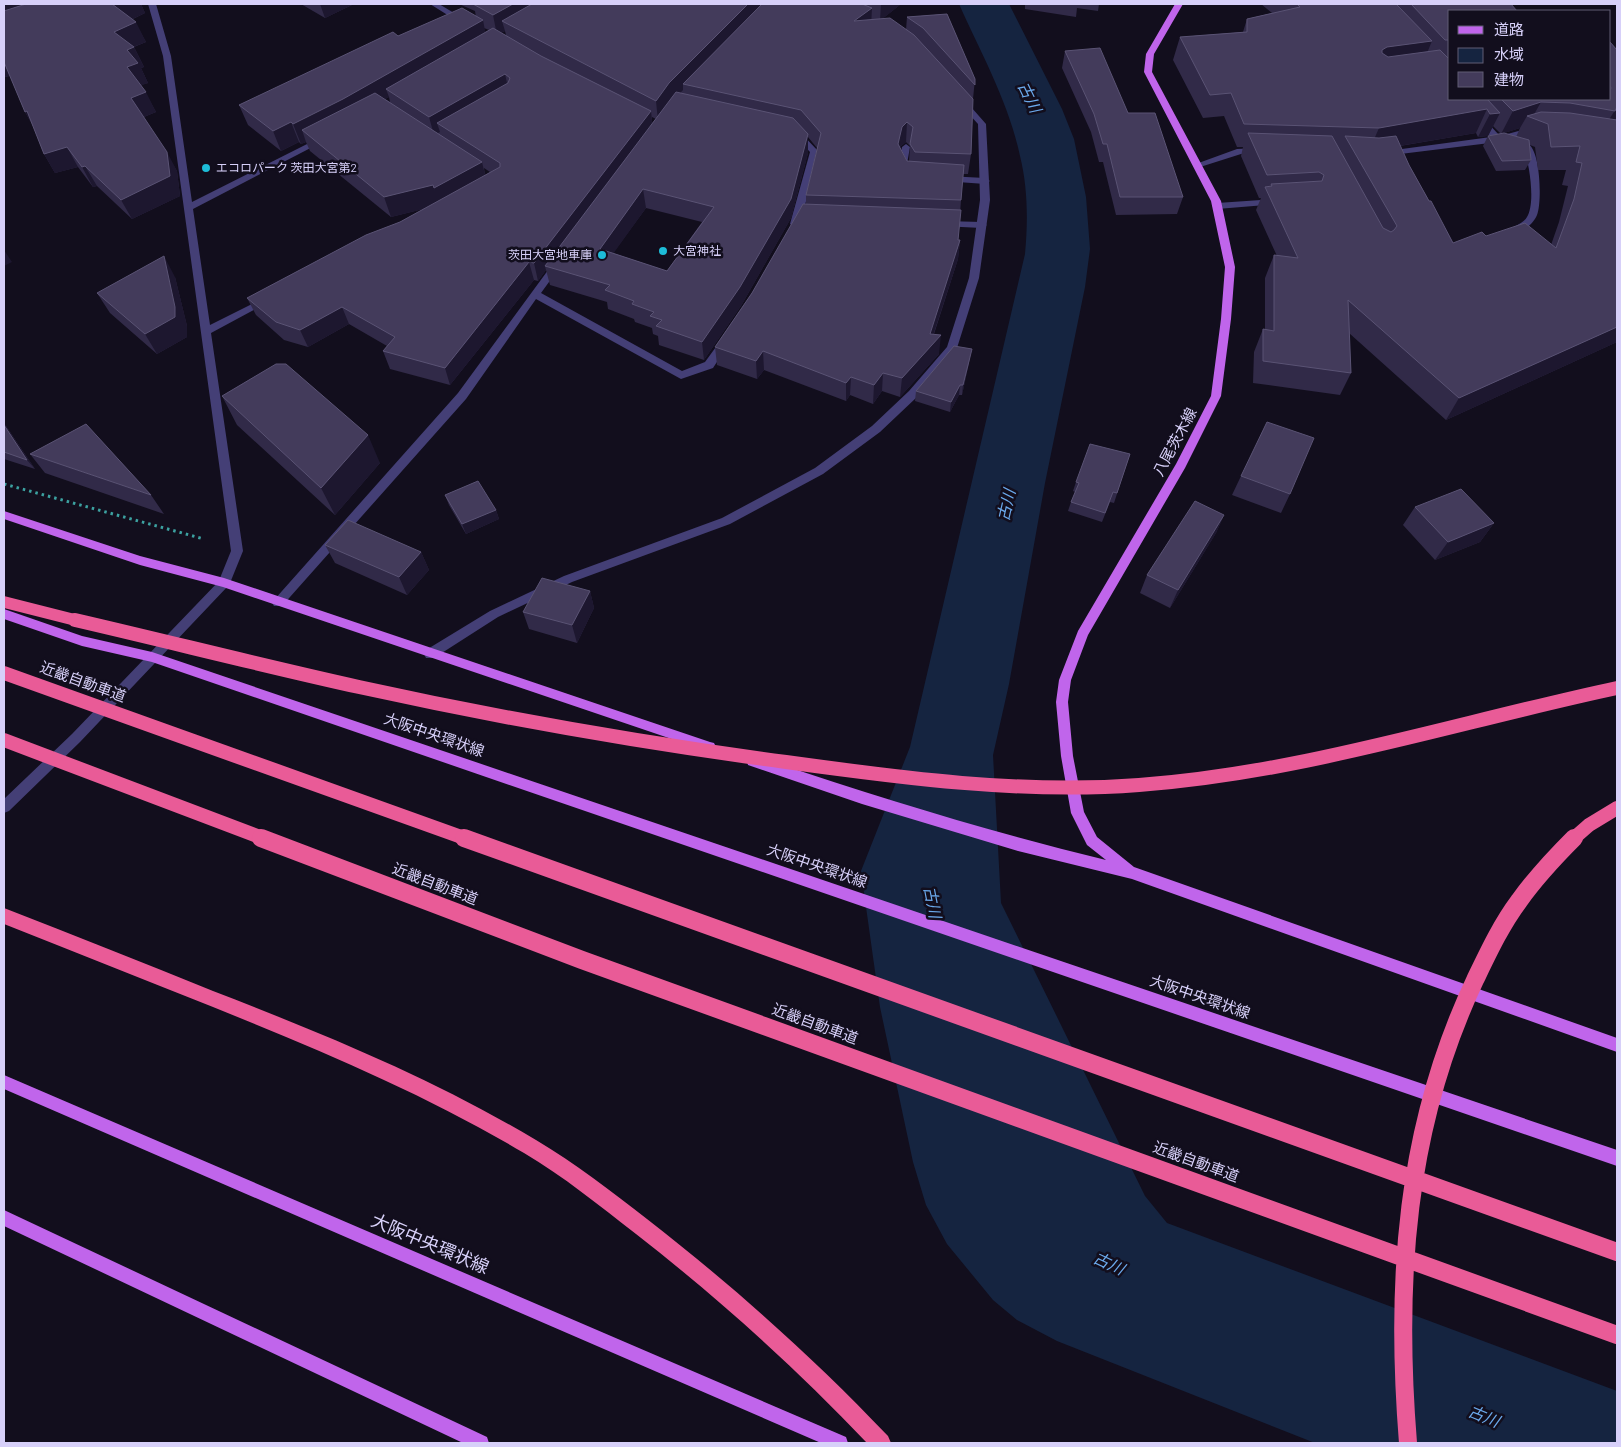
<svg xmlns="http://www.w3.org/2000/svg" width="1621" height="1447" font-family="Barlow,'Noto Sans JP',sans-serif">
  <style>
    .water { fill: #152440 }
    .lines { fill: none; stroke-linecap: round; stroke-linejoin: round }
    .path { stroke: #3ca1a0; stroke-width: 3; stroke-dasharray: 2.5 4; stroke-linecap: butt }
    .service { fill: #443f76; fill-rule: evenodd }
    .minor { fill: #443f76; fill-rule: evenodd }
    .tertiary { fill: #443f76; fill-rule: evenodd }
    .primary { fill: #c065eb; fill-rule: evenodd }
    .motorway { fill: #e95b97; fill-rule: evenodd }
    .motorway-bridge-far1 { stroke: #e95b97; stroke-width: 14 }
    .motorway-bridge { stroke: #e95b97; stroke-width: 18 }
    .wall { fill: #312a48; fill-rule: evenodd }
    .shaded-wall { fill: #1d172f }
    .building { fill: #433b5b; stroke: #5a5374; fill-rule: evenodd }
    .poi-dot { fill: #1dbcd8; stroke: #120e1d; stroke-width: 2 }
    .labels { text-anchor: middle; stroke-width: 5; stroke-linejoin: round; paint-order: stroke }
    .far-poi-label { font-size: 12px; fill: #d7d0f9; stroke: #120e1d; text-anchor: start }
    .street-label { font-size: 15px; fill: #d7d0f9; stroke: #120e1d }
    .water-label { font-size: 16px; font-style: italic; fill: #6ba9ec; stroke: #120e1d }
    .near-street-label { font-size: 18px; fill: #d7d0f9; stroke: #120e1d }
  </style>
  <rect width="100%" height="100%" fill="#120e1d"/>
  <path class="water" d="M 959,4 L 1009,4 L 1062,109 L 1074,139 L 1086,197 L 1090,249 L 1085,287 L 1045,483 L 1009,684 L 993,755 L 1001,903 L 1145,1196 L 1167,1223 L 1617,1391 L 1617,1443 L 1315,1443 L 1057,1341 L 1017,1320 L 993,1300 L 947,1244 L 926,1205 L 913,1162 L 880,1007 L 861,871 L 910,747 L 1025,254 C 1028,222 1028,188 1020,156 C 1009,103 981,53 959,4 Z"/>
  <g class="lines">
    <path class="path" d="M 4,484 L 204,539"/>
    <path class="service" d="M 1527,143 C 1541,149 1542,203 1537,215 C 1533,225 1522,232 1513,235 L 1508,232 C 1513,226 1523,224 1527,217 C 1536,202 1529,161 1523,146 Z
      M 906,144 L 910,147 L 907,164 L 911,171 L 906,174 L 903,173 L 899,164 L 902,147 Z
      M 947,176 L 985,178 L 990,181 L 985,184 L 944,181 L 942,179 Z
      M 1275,199 L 1278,200 L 1278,204 L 1217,209 L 1212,206 L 1217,203 Z
      M 944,221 L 982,222 L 987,225 L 982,228 L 941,226 L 939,224 Z"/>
    <path class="minor" d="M 148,4 L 156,4 L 171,56 L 192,202 L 319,138 L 325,138 L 326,140 L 193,209 L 210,325 L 264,298 L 267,297 L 272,300 L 211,333 L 243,551 L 230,583 L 224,588 L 218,583 L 231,551 L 163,56 Z
      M 430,4 L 439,4 L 469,22 L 462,24 Z
      M 961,98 L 964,99 L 986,124 L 990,200 L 979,278 L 957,348 L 917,397 L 880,432 L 823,474 L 730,524 L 572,582 L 498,617 L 434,658 L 426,658 L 424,654 L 426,650 L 490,611 L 564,576 L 722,518 L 815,468 L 872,426 L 909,391 L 947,347 L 969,278 L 980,200 L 978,124 L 957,101 Z
      M 1457,99 L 1465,99 L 1500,136 L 1534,127 L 1538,130 L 1498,142 L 1384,156 L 1383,154 L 1387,151 L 1491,137 Z
      M 797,131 L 800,132 L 819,152 L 800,224 L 795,227 L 790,224 L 810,152 L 793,134 Z
      M 1258,148 L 1262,151 L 1261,153 L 1241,154 L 1197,168 L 1193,165 L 1237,149 Z
      M 557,261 L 562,264 L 541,293 L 682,371 L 705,362 L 721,340 L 725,338 L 730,342 L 713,368 L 681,379 L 536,299 L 466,399 L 282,606 L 274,606 L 272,603 L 274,600 L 458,393 L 554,262 Z"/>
    <path class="tertiary" d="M 224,578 L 230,583 L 228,586 L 80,742 L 9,811 L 4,813 L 4,799 L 72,734 L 220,580 Z"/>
    <path class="primary" d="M 1175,4 L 1183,4 L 1154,54 L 1152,72 L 1221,201 L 1235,267 L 1231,319 L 1221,396 L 1185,468 L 1088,635 L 1071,680 L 1068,702 L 1073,756 L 1084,812 L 1097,837 L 1134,867 L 1617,1038 L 1617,1052 L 1132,879 L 1018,851 L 862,804 L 748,765 L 747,761 L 748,757 L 753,755 C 870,795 987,831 1106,860 L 1087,845 L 1071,813 L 1061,756 L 1056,702 L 1059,680 L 1078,631 L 1176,464 L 1211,396 L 1221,319 L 1225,267 L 1211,201 L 1144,72 L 1146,54 Z
      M 4,511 L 140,556 L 224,578 L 710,742 L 714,743 L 716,747 L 714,751 L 710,752 L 223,587 L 140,565 L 4,519 Z
      M 4,609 L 82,636 L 152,652 L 1617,1150 L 1617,1166 L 152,662 L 82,646 L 4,619 Z
      M 4,1075 L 846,1437 L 848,1443 L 821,1443 L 4,1089 Z
      M 4,1210 L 487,1437 L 489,1443 L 463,1443 L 4,1226 Z"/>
    <path class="motorway" d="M 4,596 L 75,614 L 80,616 L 82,620 L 80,624 L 75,626 L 4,608 Z
      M 4,908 C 74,935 144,963 213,991 C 324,1034 434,1079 536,1140 C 575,1163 612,1192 647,1219 C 732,1285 814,1358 888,1436 L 891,1443 L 867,1443 C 796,1368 718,1298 636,1234 C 600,1206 563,1176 524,1153 C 425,1094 319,1050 213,1007 C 143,979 74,952 4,924 Z"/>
    <path class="motorway-bridge-far1" d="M 75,620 C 170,642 264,666 359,687 C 500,718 642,743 786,762 C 902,778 1021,794 1139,785 C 1302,773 1458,722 1617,688
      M 4,673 L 467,839
      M 4,740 L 265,839
      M 1573,839 L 1589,825 L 1617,808"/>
    <path class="motorway-bridge" d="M 261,838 L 582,960 L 1617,1335
      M 464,838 L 1617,1252
      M 1408,1443 C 1395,1282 1405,1128 1475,980 C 1488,953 1501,925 1519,901 C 1534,880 1556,856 1574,838"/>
  </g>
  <path class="wall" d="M 4,4 L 141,4 L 145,13 L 133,19 L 146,42 L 134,47 L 144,67 L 141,68 L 148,83 L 141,85 L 156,112 L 144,117 L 177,171 L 180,196 L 132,219 L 97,186 L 93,187 L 78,167 L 55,173 L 44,154 L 32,124 L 25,112 L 10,76 L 4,77 Z
    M 301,4 L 354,4 L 325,18 Z
    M 459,4 L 901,4 L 882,19 L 906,30 L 907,17 L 947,14 L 975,79 L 973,99 L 971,154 L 968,174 L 963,174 L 958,240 L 960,240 L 958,259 L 934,334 L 939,354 L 900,397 L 882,391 L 873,404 L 850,395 L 846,401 L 764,370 L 757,379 L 717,365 L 715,347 L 752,293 L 806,204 L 806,195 L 817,148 L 808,137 L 808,153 L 791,218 L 741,306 L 704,360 L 659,345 L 658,336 L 653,334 L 652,328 L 635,322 L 634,319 L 608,309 L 607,302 L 550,285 L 546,270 L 538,281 L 534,280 L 450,385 L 390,369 L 383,351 L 387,346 L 349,324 L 308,347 L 284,340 L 256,315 L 247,298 L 400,222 L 423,209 L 391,217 L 310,151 L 306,142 L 301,144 L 299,142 L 281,151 L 248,125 L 239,105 L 398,36 L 476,17 L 475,11 ZM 484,28 L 489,30 L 485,32 ZM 505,31 L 506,35 L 501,33 ZM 389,97 L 390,102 L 385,99 ZM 652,117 L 656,119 L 652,123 ZM 906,142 L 910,146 L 909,161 L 907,161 L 900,147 ZM 484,168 L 490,172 L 485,175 ZM 646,208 L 702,222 L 667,271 L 613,253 Z
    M 1025,4 L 1099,4 L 1098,11 L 1077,8 L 1076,17 L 1025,9 Z
    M 1261,4 L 1511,4 L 1450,11 L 1450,99 L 1610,99 L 1610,42 L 1617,50 L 1617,120 L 1615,120 L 1617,342 L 1446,420 L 1349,333 L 1351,373 L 1340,395 L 1253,383 L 1254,352 L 1263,329 L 1265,329 L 1265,278 L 1274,255 L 1277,256 L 1256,210 L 1261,198 L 1259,198 L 1241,156 L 1243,147 L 1237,147 L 1224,116 L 1203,118 L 1173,60 L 1180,37 L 1243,32 L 1247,19 L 1272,13 ZM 1493,126 L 1501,134 L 1520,128 L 1516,137 L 1488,136 L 1483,146 L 1496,171 L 1525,170 L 1531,160 L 1530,145 L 1535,147 L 1538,170 L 1566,170 L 1562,185 L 1568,186 L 1559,222 L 1551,245 L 1486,236 L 1453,243 L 1409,165 L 1400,146 L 1476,133 L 1478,137 L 1488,136 Z
    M 1065,51 L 1128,113 L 1183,197 L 1177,214 L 1116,215 L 1103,162 L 1099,162 L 1091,132 L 1062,68 Z
    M 175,277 L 187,326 L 187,337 L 157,354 L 110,313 L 97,293 Z
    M 970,358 L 962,395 L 959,395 L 950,412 L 915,401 L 916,391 Z
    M 222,396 L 380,463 L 335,515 L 237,425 Z
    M 4,423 L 35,469 L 4,459 Z
    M 30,454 L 151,495 L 164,514 L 45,473 Z
    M 1130,454 L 1114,503 L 1110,502 L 1102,522 L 1068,511 L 1071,502 L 1075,492 L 1073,491 L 1076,482 Z
    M 1241,476 L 1290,494 L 1281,513 L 1232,495 Z
    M 445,495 L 496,510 L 499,519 L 466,534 L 449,505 Z
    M 1415,507 L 1494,523 L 1480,542 L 1435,560 L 1403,525 Z
    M 1224,515 L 1216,533 L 1170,608 L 1140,593 L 1147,575 Z
    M 325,545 L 421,552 L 429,570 L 407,595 L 335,563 Z
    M 590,591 L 594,608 L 577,643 L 529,629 L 523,612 Z"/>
  <path class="shaded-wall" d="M 4,4 L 75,4 L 4,26 Z
    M 112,4 L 141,4 L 145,13 L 122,24 Z
    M 320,4 L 354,4 L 325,18 Z
    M 513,4 L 553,4 L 502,21 L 505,31 L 497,35 L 493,15 Z
    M 748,4 L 769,4 L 683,84 L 683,90 L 671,103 L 658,121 L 656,101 L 669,83 Z
    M 881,4 L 901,4 L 880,21 Z
    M 872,8 L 871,27 L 854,21 Z
    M 483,20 L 487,41 L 386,89 L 389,97 L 350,119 L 302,130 L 306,142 L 301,144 L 293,124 Z
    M 136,22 L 146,42 L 133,47 L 134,47 L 144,67 L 141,68 L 148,83 L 137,87 L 127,67 L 114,32 Z
    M 1432,41 L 1422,65 L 1378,70 L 1382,50 L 1387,47 Z
    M 4,60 L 13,75 L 4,77 Z
    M 505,74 L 509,92 L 437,123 L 440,132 L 434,135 L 429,117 Z
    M 146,92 L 156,112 L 141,118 L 131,98 Z
    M 1541,102 L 1532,118 L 1527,116 L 1520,128 L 1501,134 L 1513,111 Z
    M 1617,107 L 1617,118 L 1616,119 L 1607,123 Z
    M 1487,109 L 1476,133 L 1369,151 L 1379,128 Z
    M 27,111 L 36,132 L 25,112 Z
    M 651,111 L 653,129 L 545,266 L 546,270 L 538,281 L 534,263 Z
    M 1500,113 L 1488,136 L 1478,137 L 1490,114 Z
    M 291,122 L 299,142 L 281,151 L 273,131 Z
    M 907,122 L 906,142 L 900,147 L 898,144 L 902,127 Z
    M 808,134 L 808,153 L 791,218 L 741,306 L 704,360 L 702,342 Z
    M 67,147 L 78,167 L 55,173 L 44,154 Z
    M 167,152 L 177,171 L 180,196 L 132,219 L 121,200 Z
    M 482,162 L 487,183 L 440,209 L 434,188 Z
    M 85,166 L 97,186 L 93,187 L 82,167 Z
    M 433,185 L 439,205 L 391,217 L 384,197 Z
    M 643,189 L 646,208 L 603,268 L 600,249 Z
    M 960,240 L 958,259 L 929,348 L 941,335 L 939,354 L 900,397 L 902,378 L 930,334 Z
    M 4,250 L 12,262 L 4,266 Z
    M 164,256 L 175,277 L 187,326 L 187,337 L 157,354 L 145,334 Z
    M 529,262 L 534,280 L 450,385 L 445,368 Z
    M 342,307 L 349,324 L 308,347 L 300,330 Z
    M 1617,327 L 1617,342 L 1446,420 L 1459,398 Z
    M 972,349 L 970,358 L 962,395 L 963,385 Z
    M 763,351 L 764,370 L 757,379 L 756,361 Z
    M 883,373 L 882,391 L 873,404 L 874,385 Z
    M 851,377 L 850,395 L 846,401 L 846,383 Z
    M 960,385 L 959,395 L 950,412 L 951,402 Z
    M 4,423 L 35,469 L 27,460 L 4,425 Z
    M 368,435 L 380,463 L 335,515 L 321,488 Z
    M 496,510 L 499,519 L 466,534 L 462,524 Z
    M 1224,515 L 1216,533 L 1170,608 L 1178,590 Z
    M 1494,523 L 1480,542 L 1435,560 L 1448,542 Z
    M 421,552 L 429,570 L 407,595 L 399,577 Z
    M 590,591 L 594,608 L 577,643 L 572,625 Z"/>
  <path class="building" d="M 26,4 L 113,4 L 112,4 L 136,22 L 114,32 L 134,47 L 127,50 L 138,63 L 127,67 L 146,92 L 131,98 L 167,152 L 170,176 L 121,200 L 85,166 L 82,167 L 67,147 L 44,154 L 27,111 L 25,112 L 4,62 L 4,11 Z
    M 473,4 L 513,4 L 493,15 Z
    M 532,4 L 748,4 L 669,83 L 656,101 L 502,21 Z
    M 762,4 L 862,4 L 872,8 L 854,21 L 890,18 L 914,35 L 973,99 L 971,154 L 915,152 L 910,144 L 913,127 L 907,122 L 902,127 L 898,144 L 907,161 L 964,165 L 961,200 L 806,195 L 821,133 L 801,110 L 683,84 Z
    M 1297,4 L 1396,4 L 1432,41 L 1387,47 L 1382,50 L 1382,53 L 1388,57 L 1440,50 L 1450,60 L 1450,99 L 1487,99 L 1500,113 L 1490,114 L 1487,109 L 1379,128 L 1244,124 L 1231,93 L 1210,95 L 1180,37 L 1247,32 L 1247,19 L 1300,7 Z
    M 1411,4 L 1511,4 L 1517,11 L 1450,11 L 1450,40 L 1445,40 Z
    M 462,8 L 483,20 L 343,99 L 293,124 L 291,122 L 273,131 L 239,105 L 393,32 L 398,36 Z
    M 947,14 L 975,79 L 975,85 L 923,28 L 907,17 Z
    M 493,28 L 541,56 L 651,111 L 534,263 L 529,262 L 445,368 L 383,351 L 395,337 L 342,307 L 300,330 L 276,322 L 247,298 L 366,235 L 400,222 L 500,167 L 500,163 L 437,123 L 508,83 L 510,78 L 505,74 L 429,117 L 386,89 Z
    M 1610,42 L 1617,50 L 1617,107 L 1615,111 L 1570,103 L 1541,102 L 1513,111 L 1501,99 L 1610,99 L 1610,90 L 1611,88 L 1610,86 Z
    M 1100,48 L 1128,113 L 1155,113 L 1183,197 L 1120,197 L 1107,144 L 1103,144 L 1094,114 L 1065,51 Z
    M 676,92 L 793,118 L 808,134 L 791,199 L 740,287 L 702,342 L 656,326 L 662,320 L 650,316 L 654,312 L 632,304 L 634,301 L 605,290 L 610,285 L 545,266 ZM 643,189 L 714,207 L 667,271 L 600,249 Z
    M 375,93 L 482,162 L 434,188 L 433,185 L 384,197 L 302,130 Z
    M 1541,112 L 1570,113 L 1617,120 L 1617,327 L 1459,398 L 1348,300 L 1351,373 L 1263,361 L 1263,329 L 1274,331 L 1274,255 L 1298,258 L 1265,187 L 1272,186 L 1271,184 L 1322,181 L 1324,175 L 1319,172 L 1267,175 L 1248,133 L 1332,136 L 1383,228 L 1391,232 L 1394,230 L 1397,226 L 1345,136 L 1379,138 L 1396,136 L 1409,165 L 1429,201 L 1431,201 L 1453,243 L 1482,232 L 1486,236 L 1525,223 L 1556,248 L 1574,199 L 1582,163 L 1576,162 L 1580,146 L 1551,147 L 1548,124 L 1527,116 Z
    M 1504,133 L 1529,140 L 1531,160 L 1502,161 L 1488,136 Z
    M 803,204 L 961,210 L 958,240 L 960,240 L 930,334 L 941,335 L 902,378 L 883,373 L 874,385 L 851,377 L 846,383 L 763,351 L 756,361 L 715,347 L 752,293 Z
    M 164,256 L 175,307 L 175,317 L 145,334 L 97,293 Z
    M 954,346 L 972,349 L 963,385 L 960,385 L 951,402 L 916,391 Z
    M 276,364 L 286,364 L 368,435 L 321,488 L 222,396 Z
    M 1267,422 L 1314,438 L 1290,494 L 1241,476 Z
    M 86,424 L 151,495 L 30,454 Z
    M 4,425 L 27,460 L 4,452 Z
    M 1090,444 L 1130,454 L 1117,493 L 1113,492 L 1105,513 L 1071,502 L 1079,483 L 1076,482 Z
    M 478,481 L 496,510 L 462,524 L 445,495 Z
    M 1461,489 L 1494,523 L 1448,542 L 1415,507 Z
    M 1195,501 L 1224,515 L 1178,590 L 1147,575 Z
    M 348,520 L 421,552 L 399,577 L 325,545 Z
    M 542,578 L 590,591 L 572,625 L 523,612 Z"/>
  <g class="poi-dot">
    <circle cx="206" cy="168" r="5"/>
    <circle cx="663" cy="251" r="5"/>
    <circle cx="602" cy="255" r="5"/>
  </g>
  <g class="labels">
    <g class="far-poi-label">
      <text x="216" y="172">エコロパーク 茨田大宮第2</text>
      <text x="673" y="255">大宮神社</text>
      <text x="592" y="259" text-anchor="end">茨田大宮地車庫</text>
    </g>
    <g class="street-label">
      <text transform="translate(1175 442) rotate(-62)" y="5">八尾茨木線</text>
      <text transform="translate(83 682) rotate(20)" y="5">近畿自動車道</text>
      <text transform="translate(434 735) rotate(19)" y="5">大阪中央環状線</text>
      <text transform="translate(817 866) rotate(19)" y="5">大阪中央環状線</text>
      <text transform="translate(435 884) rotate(21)" y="5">近畿自動車道</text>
      <text transform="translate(1200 997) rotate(19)" y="5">大阪中央環状線</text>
      <text transform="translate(815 1024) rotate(20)" y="5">近畿自動車道</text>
      <text transform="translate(1196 1162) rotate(20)" y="5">近畿自動車道</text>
    </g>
    <g class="water-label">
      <text transform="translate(1030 97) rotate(64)" y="6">古川</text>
      <text transform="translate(1006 505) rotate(-77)" y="6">古川</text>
      <text transform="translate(933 902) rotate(79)" y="6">古川</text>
      <text transform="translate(1109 1263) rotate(25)" y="6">古川</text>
      <text transform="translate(1484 1416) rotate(22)" y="6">古川</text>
    </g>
    <g class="near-street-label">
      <text transform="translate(430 1244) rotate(23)" y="6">大阪中央環状線</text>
    </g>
  </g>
  <rect width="1621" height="1447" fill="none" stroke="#d7d0f9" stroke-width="10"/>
  <rect x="1448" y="10" width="162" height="90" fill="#120e1d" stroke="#615c75"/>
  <rect x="1458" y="26" width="25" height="8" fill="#c065eb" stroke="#615c75"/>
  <text x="1494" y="35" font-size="15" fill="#d7d0f9">道路</text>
  <rect x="1458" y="48" width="25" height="15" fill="#152440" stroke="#615c75"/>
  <text x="1494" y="60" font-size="15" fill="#d7d0f9">水域</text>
  <rect x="1458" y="72" width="25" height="15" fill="#433b5b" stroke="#615c75"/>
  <text x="1494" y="85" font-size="15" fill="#d7d0f9">建物</text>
</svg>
